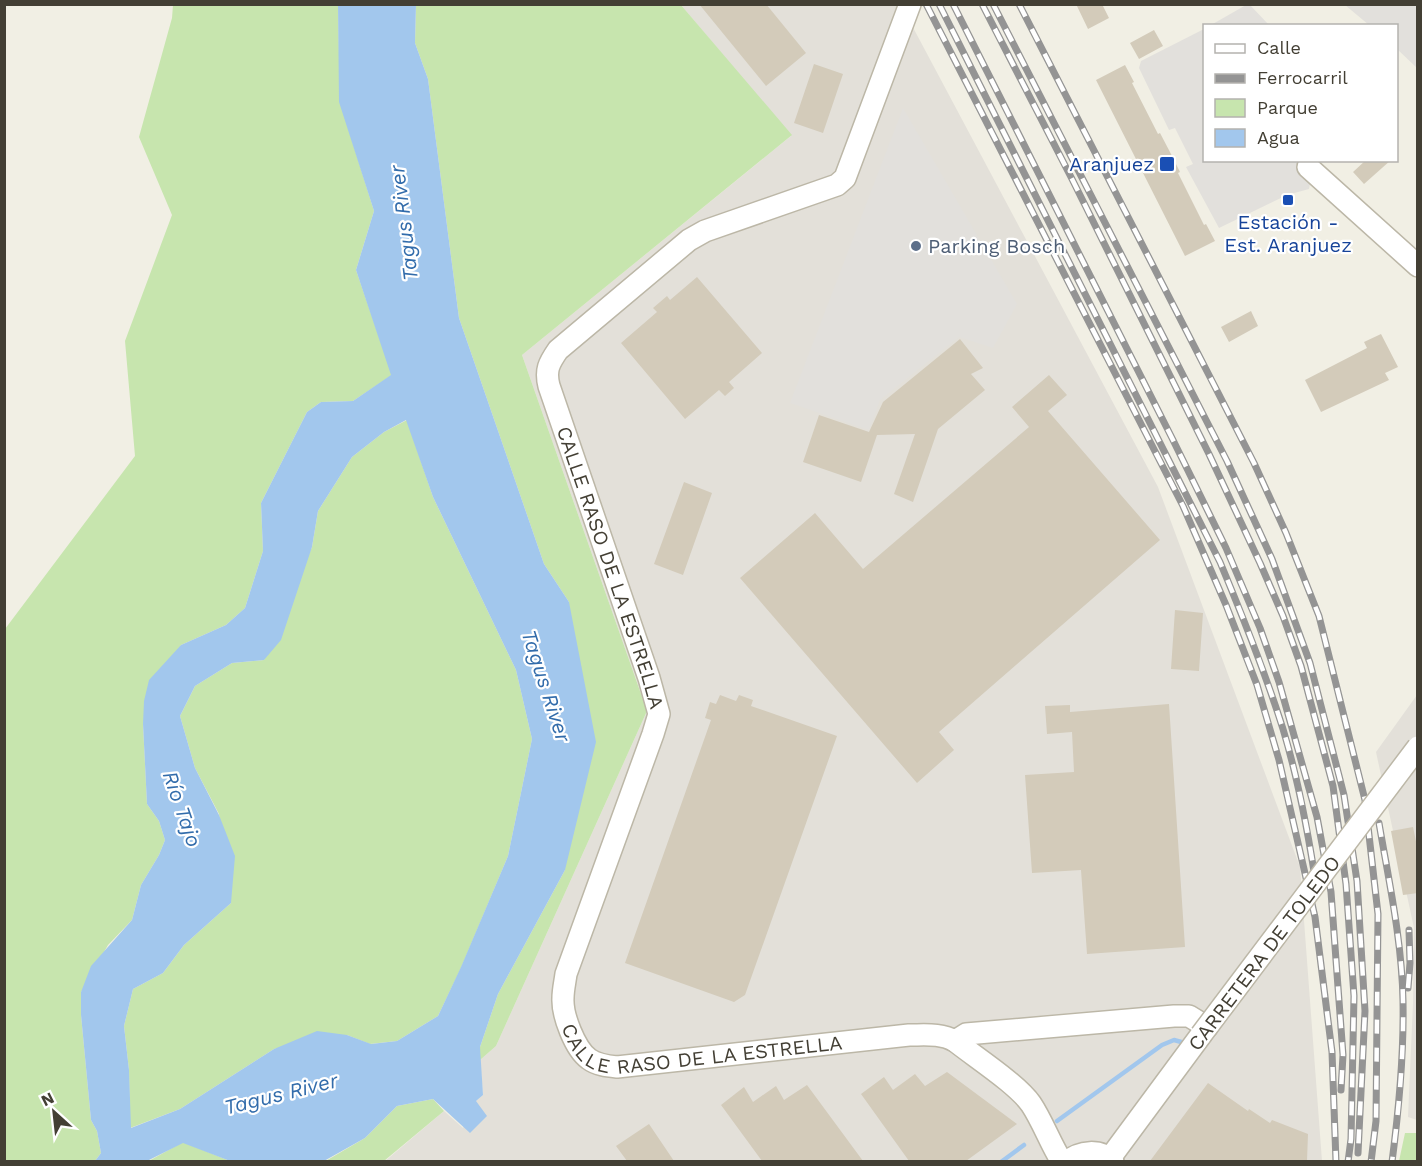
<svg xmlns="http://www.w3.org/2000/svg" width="1422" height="1166" font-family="'Work Sans',sans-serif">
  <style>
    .industrial { fill: #e3e0d9 }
    .green { fill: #c7e5ae }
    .parking { fill: #e2e0dc }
    .water { fill: #a2c7ed; fill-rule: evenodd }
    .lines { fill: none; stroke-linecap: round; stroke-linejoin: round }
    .stream { stroke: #a2c7ed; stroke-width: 4.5 }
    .building { fill: #d3cbba }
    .minor-casing { stroke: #bcb7a7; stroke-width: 24 }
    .minor { stroke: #fff; stroke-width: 21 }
    .rail-casing { stroke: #949494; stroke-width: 7 }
    .rail { stroke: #fff; stroke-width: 4.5; stroke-dasharray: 14; stroke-linecap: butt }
    .minor-bridge-casing { stroke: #bcb7a7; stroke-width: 24; stroke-linecap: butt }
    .minor-bridge { stroke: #fff; stroke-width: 21 }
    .transit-dot { fill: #1a4fb4; stroke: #fff; stroke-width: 2 }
    .service-dot { fill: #5c6f8a; stroke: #fff; stroke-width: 2 }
    .labels { text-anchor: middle; stroke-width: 4.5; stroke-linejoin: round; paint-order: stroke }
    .transit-label { font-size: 20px; fill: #164399; stroke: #fff; text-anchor: end }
    .service-label { font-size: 20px; fill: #4e5e75; stroke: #fff; text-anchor: start }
    .street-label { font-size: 20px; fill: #433f34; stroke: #fff }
    .water-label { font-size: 21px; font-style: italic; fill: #326cab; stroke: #fff }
  </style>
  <rect width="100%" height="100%" fill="#f1efe4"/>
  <path class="industrial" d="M 681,5 L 901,5 L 1158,487 L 1300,867 L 1322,1161 L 384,1162 L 444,1111 L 463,1128 L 476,1101 L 483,1095 L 480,1060 L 496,1046 L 647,711 L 522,355 L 791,136 Z
    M 1417,695 L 1417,1120 L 1408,1117 L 1413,1003 L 1414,928 L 1376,752 Z"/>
  <path class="green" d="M 173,5 L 338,5 L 340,102 L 374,211 L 356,270 L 392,375 L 353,401 L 321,402 L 307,412 L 261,503 L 263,551 L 245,608 L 226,625 L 181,645 L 143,724 L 147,804 L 159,821 L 165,840 L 159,855 L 141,885 L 132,920 L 108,945 L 81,992 L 81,1015 L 91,1120 L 97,1131 L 101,1153 L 95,1161 L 5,1162 L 5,629 L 135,456 L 125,341 L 172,215 L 139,137 L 172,18 Z
    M 416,5 L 681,5 L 792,135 L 522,355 L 647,711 L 496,1046 L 480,1060 L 480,1047 L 498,994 L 565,870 L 569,602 L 544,564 L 459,318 L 428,79 L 415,43 Z
    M 407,420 L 433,497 L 516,670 L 532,739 L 508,856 L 461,968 L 438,1016 L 397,1041 L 370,1044 L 347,1035 L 274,1049 L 180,1109 L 130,1128 L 129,1070 L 124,1026 L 133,989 L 163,973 L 184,945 L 231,903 L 219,814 L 195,768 L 180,716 L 195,686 L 232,663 L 264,660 L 312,547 L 318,511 L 352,457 L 384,432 Z
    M 433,1099 L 444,1111 L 384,1161 L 324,1162 L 365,1138 L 397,1106 Z
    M 1405,1133 L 1417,1133 L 1417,1161 L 1399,1161 Z
    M 183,1142 L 230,1161 L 147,1162 Z"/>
  <path class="parking" d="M 1246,5 L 1250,5 L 1269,25 L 1211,25 Z
    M 1414,5 L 1417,6 L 1417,68 L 1397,49 L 1396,26 L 1369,25 L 1345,5 Z
    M 1204,29 L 1204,160 L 1314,161 L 1309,189 L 1287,195 L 1219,228 L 1186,167 L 1193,164 L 1175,128 L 1169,130 L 1139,68 L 1141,61 Z
    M 903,108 L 1017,304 L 993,348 L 959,337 L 880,400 L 869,430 L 790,403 Z"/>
  <path class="water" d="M 338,5 L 416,5 L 415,43 L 428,79 L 459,318 L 544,564 L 569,602 L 596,742 L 565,870 L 498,994 L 480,1047 L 483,1095 L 476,1101 L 487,1116 L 470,1133 L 433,1099 L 397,1106 L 365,1138 L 324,1161 L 230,1161 L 183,1143 L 147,1161 L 95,1161 L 101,1153 L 97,1131 L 91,1120 L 81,1015 L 81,992 L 91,966 L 132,920 L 141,885 L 159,855 L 165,840 L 159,821 L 147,804 L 143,724 L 144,701 L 149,680 L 181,645 L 226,625 L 245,608 L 263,551 L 261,503 L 307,412 L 321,402 L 353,401 L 391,375 L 356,270 L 374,211 L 339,102 ZM 406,420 L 433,497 L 516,670 L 532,739 L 508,856 L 461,967 L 438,1016 L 397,1041 L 371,1044 L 347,1035 L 317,1031 L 274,1049 L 180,1109 L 131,1128 L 129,1070 L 124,1026 L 133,989 L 163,973 L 184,945 L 231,903 L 235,856 L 219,815 L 195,768 L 180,716 L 195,686 L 232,663 L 264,660 L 281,640 L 312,547 L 318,511 L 352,457 L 384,432 Z"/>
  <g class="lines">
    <path class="stream" d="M 1057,1121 L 1162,1045 L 1174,1040 L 1185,1043
      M 1001,1162 L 1024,1145"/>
  </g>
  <path class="building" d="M 699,4 L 766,4 L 806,53 L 766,86 Z
    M 1076,4 L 1102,4 L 1109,18 L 1088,29 Z
    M 1154,30 L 1163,46 L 1139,59 L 1130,43 Z
    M 814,64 L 843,74 L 823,133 L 794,123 Z
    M 1125,65 L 1134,82 L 1132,83 L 1158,134 L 1160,133 L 1171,154 L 1180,172 L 1178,173 L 1204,225 L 1206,224 L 1215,241 L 1185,256 L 1096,80 Z
    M 1366,160 L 1391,160 L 1364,184 L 1353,172 Z
    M 697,277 L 762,353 L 729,382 L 734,388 L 725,396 L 719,390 L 685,419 L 621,343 L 657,312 L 653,308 L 667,296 L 670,300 Z
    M 1251,311 L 1258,326 L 1229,342 L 1221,327 Z
    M 1381,334 L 1398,367 L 1385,373 L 1389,380 L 1321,412 L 1305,380 L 1367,348 L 1364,342 Z
    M 960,339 L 983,368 L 971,374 L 985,390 L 938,429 L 913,502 L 894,494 L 915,434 L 877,435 L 861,482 L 803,462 L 819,415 L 869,432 L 883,402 Z
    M 1049,375 L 1067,395 L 1048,411 L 1160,540 L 939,732 L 954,750 L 917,783 L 740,578 L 815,513 L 863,569 L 1029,427 L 1012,407 Z
    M 684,482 L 712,493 L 683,575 L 654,564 Z
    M 1175,610 L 1203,613 L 1199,671 L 1171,669 Z
    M 720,695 L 736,701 L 739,695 L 753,700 L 751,706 L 837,736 L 745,995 L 734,1002 L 625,963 L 711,720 L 705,718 L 710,702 L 716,704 Z
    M 1169,704 L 1185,947 L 1087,954 L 1081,870 L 1032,873 L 1025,775 L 1074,772 L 1072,732 L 1047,734 L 1045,706 L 1070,705 L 1070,712 Z
    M 1413,827 L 1418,851 L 1418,893 L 1403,895 L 1391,831 Z
    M 947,1072 L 1017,1124 L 966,1161 L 909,1161 L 861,1094 L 884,1077 L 893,1090 L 915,1074 L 925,1086 Z
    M 1208,1083 L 1248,1111 L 1249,1109 L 1270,1123 L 1272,1120 L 1308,1134 L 1307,1161 L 1150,1161 Z
    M 807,1085 L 863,1161 L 762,1161 L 721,1105 L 744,1087 L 753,1102 L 776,1086 L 784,1100 Z
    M 649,1124 L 674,1161 L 627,1161 L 616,1146 Z"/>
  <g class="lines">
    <g class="minor-casing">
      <g id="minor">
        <path id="s1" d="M 910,4 L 845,178 L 837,185 L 705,231 L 689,240 L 558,350 C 549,363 545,370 549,386 L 649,678 L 659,714 L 653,734 L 566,974 C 565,982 563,990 563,998 C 562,1015 575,1049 589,1059 C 597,1065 607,1066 617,1067 L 909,1035 C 925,1035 941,1033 955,1041 L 966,1034 L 1174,1016 L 1189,1016 L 1207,1027"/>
        <path d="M 1308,167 L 1418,266"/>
        <path d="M 955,1041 C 975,1057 1017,1084 1031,1104 C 1043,1122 1050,1143 1062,1162"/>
        <path d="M 1110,1158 L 1201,1035"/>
        <path d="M 1066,1162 C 1080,1151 1100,1148 1113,1162"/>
      </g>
    </g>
    <use href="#minor" class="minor"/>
    <g class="rail-casing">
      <path id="rail" d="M 926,4 L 1183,506 L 1226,605 L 1257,685 L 1279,760 L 1315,917 L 1332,1052 L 1336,1162
        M 939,4 L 1220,562 C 1243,617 1265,672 1283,729 C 1299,782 1309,837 1317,891
        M 953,4 L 1173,440 L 1226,548 L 1260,628 L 1279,682 L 1317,817 L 1331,892 L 1343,1055 L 1341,1090
        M 982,4 L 1072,179 L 1209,454 L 1260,563 L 1283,616 L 1301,666 L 1333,786 L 1346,884 L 1354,996 L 1351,1139 L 1348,1162
        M 993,4 L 1227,461 L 1272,559 L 1310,663 L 1344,795 L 1357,881 L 1365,1011 L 1358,1153
        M 1019,4 L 1254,463 L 1286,533 L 1319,616 L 1365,800 L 1378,914 L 1376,1121 L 1371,1162
        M 1379,823 C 1389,882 1402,941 1403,1001 C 1404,1055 1399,1108 1392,1162
        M 1408,988 L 1410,963 L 1409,930"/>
    </g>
    <use href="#rail" class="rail"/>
    <g class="minor-bridge-casing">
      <path id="minor-bridge" d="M 1201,1035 L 1418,747"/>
    </g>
    <use href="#minor-bridge" class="minor-bridge"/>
  </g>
  <g class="transit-dot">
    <rect x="1159" y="156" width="16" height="16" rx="3"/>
    <rect x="1282" y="194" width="12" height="12" rx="3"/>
  </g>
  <circle class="service-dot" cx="916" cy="246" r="6"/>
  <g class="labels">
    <g class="transit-label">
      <text x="1154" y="171">Aranjuez</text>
      <text x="1288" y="229" text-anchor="middle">Estación -<tspan x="1288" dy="23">Est. Aranjuez</tspan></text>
    </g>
    <g class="service-label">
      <text x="928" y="253">Parking Bosch</text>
    </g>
    <g class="street-label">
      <text dy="7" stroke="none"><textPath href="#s1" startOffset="756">CALLE RASO DE LA ESTRELLA</textPath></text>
      <text transform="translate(1264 953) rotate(-53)" y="7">CARRETERA DE TOLEDO</text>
      <text dy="7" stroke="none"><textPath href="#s1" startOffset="1386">CALLE RASO DE LA ESTRELLA</textPath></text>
    </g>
    <g class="water-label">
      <text transform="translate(404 223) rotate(-97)" y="7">Tagus River</text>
      <text transform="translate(546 686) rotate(72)" y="7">Tagus River</text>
      <text transform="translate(182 809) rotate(71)" y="7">Río Tajo</text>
      <text transform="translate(281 1094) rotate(-14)" y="7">Tagus River</text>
    </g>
  </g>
  <rect width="1422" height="1166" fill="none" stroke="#433f34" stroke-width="12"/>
  <rect x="1203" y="24" width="195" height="138" fill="#ffffff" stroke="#b4b2ae" stroke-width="1.5"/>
  <rect x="1215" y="44" width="30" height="9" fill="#ffffff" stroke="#b4b2ae" stroke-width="1.5"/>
  <text x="1257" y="54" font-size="18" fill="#433f34">Calle</text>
  <rect x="1215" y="74" width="30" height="9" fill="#949494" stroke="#b4b2ae" stroke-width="1.5"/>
  <text x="1257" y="84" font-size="18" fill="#433f34">Ferrocarril</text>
  <rect x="1215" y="99" width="30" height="18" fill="#c7e5ae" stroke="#b4b2ae" stroke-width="1.5"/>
  <text x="1257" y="114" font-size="18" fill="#433f34">Parque</text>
  <rect x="1215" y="129" width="30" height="18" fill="#a2c7ed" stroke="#b4b2ae" stroke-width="1.5"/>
  <text x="1257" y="144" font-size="18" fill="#433f34">Agua</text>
  <g transform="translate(54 1112) rotate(333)" stroke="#ffffff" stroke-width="4.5" paint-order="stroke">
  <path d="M0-4.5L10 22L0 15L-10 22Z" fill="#433f34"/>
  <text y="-9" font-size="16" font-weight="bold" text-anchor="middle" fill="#433f34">N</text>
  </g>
</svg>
